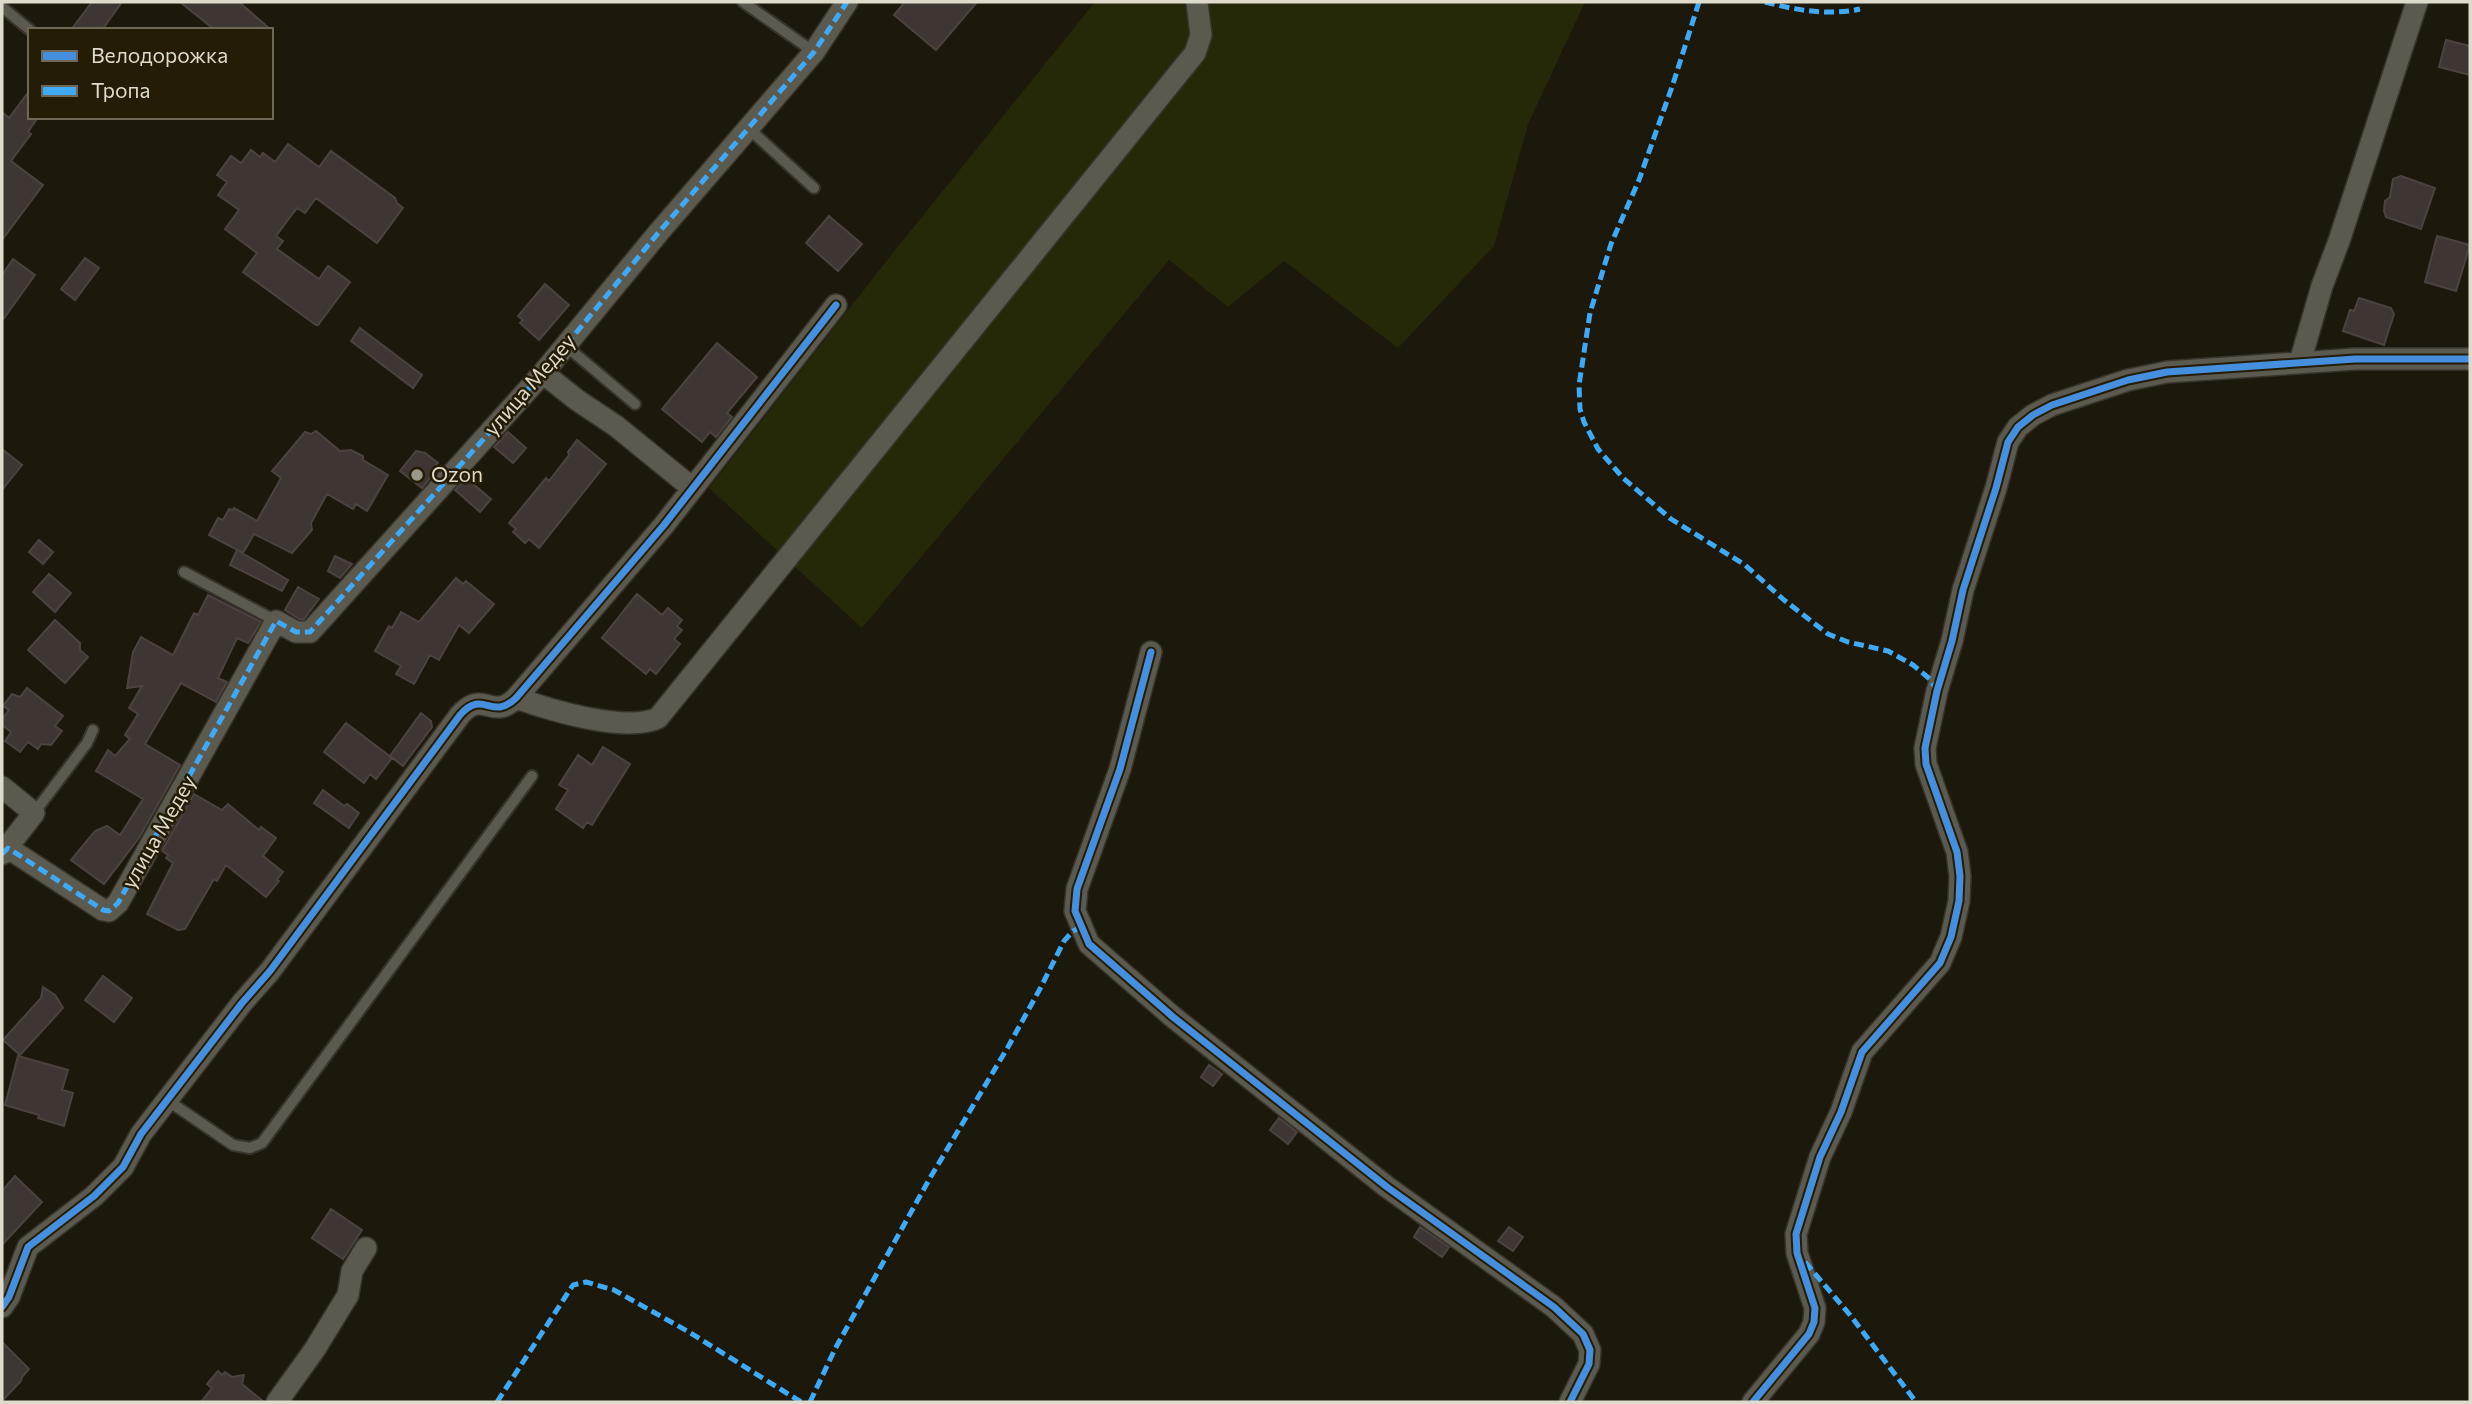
<svg xmlns="http://www.w3.org/2000/svg" width="2472" height="1404" font-family="Commissioner,sans-serif">
  <style>
    .green { fill: #262908 }
    .building { fill: #3d3632; stroke: #4c4340; stroke-width: 2 }
    .lines { fill: none; stroke-linecap: round; stroke-linejoin: round }
    .service-casing { stroke: #37332b; stroke-width: 14 }
    .minor-casing { stroke: #37332b; stroke-width: 24 }
    .service { stroke: #5c594f; stroke-width: 10 }
    .minor { stroke: #5c594f; stroke-width: 21 }
    .quiet { stroke: #3fa9f5; stroke-width: 5; stroke-dasharray: 10 5; stroke-linecap: butt }
    .cycleway-casing { stroke: #241c05; stroke-width: 11 }
    .cycleway { stroke: #468fdf; stroke-width: 7 }
    .poi-dot { fill: #9b9789; stroke: #241c05; stroke-width: 2.5 }
    .labels { text-anchor: middle; stroke-width: 5; stroke-linejoin: round; paint-order: stroke }
    .street-label { font-size: 21px; fill: #dfdbcc; stroke: #241c05 }
    .poi-label { font-size: 21px; fill: #dfdbcc; stroke: #241c05; text-anchor: start }
  </style>
  <rect width="100%" height="100%" fill="#1d180c"/>
  <path class="green" d="M 1095,2 L 1585,2 L 1528,124 L 1494,246 L 1398,348 L 1284,261 L 1228,307 L 1169,260 L 862,628 L 709,488 L 892,254 Z"/>
  <path class="building" d="M 92,2 L 122,2 L 102,30 L 71,30 Z
    M 180,2 L 239,2 L 271,30 L 215,30 Z
    M 905,2 L 977,2 L 936,50 L 894,15 Z
    M 2446,40 L 2470,46 L 2470,75 L 2439,67 Z
    M 30,90 L 30,117 L 38,117 L 28,132 L 31,134 L 11,161 L 43,185 L 2,240 L 2,112 L 9,118 Z
    M 288,144 L 319,167 L 331,151 L 395,198 L 397,203 L 403,208 L 377,243 L 316,198 L 305,213 L 297,208 L 276,236 L 283,241 L 277,249 L 319,279 L 328,266 L 350,282 L 318,325 L 316,325 L 243,272 L 257,253 L 225,229 L 239,210 L 218,195 L 227,182 L 217,175 L 231,156 L 241,163 L 251,150 L 260,157 L 263,153 L 275,162 Z
    M 2401,176 L 2435,188 L 2421,229 L 2386,217 L 2384,211 L 2385,201 L 2390,197 L 2393,179 Z
    M 829,216 L 862,244 L 838,271 L 806,243 Z
    M 2437,236 L 2470,245 L 2456,291 L 2425,282 Z
    M 85,258 L 99,268 L 75,300 L 61,289 Z
    M 13,259 L 35,275 L 2,321 L 2,275 Z
    M 545,284 L 569,305 L 539,340 L 520,323 L 523,320 L 518,316 Z
    M 2359,298 L 2391,308 L 2394,314 L 2384,345 L 2343,331 L 2350,310 L 2354,311 Z
    M 360,328 L 422,375 L 413,388 L 351,341 Z
    M 717,343 L 757,377 L 727,413 L 732,417 L 716,437 L 710,432 L 702,442 L 662,409 Z
    M 316,431 L 340,451 L 351,450 L 363,456 L 363,460 L 388,475 L 367,511 L 356,504 L 353,509 L 327,494 L 311,523 L 312,530 L 292,553 L 254,534 L 243,553 L 209,535 L 218,518 L 223,520 L 229,509 L 233,510 L 234,508 L 257,521 L 281,478 L 272,471 L 305,432 L 311,434 Z
    M 508,432 L 526,448 L 513,463 L 494,447 Z
    M 577,440 L 606,464 L 539,548 L 529,539 L 525,543 L 513,532 L 516,529 L 509,523 L 546,478 L 549,481 L 569,455 L 568,452 Z
    M 2,449 L 22,465 L 2,490 Z
    M 416,451 L 425,453 L 438,463 L 431,471 L 434,473 L 422,488 L 400,471 Z
    M 466,478 L 491,499 L 480,512 L 455,490 Z
    M 39,540 L 53,552 L 43,564 L 29,552 Z
    M 237,550 L 288,580 L 282,591 L 230,565 Z
    M 335,556 L 352,564 L 340,578 L 328,571 Z
    M 49,574 L 71,593 L 55,612 L 33,592 Z
    M 456,578 L 463,584 L 466,581 L 494,604 L 469,633 L 459,625 L 439,660 L 430,655 L 414,684 L 396,674 L 401,666 L 375,651 L 389,626 L 392,628 L 401,612 L 419,622 Z
    M 298,587 L 319,599 L 304,619 L 299,619 L 285,610 Z
    M 637,594 L 662,615 L 668,608 L 682,620 L 677,626 L 682,630 L 674,639 L 680,644 L 656,674 L 650,669 L 646,674 L 602,638 Z
    M 208,595 L 261,622 L 248,643 L 237,638 L 218,678 L 227,682 L 216,702 L 181,683 L 145,744 L 180,765 L 139,838 L 104,884 L 71,860 L 95,831 L 107,826 L 120,835 L 143,799 L 96,771 L 108,750 L 115,756 L 130,739 L 125,735 L 138,714 L 129,708 L 142,686 L 127,688 L 133,652 L 141,637 L 173,655 L 194,613 L 198,615 Z
    M 55,620 L 80,643 L 80,650 L 88,657 L 65,683 L 28,650 Z
    M 27,688 L 63,716 L 55,726 L 62,731 L 51,745 L 41,744 L 38,749 L 28,742 L 20,752 L 5,741 L 11,732 L 2,725 L 2,719 L 9,710 L 3,706 L 12,694 L 20,697 Z
    M 421,713 L 431,721 L 432,727 L 403,766 L 390,756 Z
    M 346,723 L 392,758 L 376,779 L 370,774 L 364,783 L 324,752 Z
    M 603,747 L 630,764 L 592,825 L 587,822 L 583,828 L 556,809 L 568,790 L 559,785 L 578,755 L 592,765 Z
    M 323,790 L 344,806 L 347,804 L 359,813 L 349,828 L 314,803 Z
    M 194,794 L 222,810 L 228,804 L 259,830 L 261,827 L 276,838 L 263,856 L 283,872 L 277,880 L 279,881 L 266,897 L 226,865 L 217,881 L 214,879 L 185,929 L 178,930 L 147,914 L 173,863 L 166,858 L 168,855 L 162,851 Z
    M 103,976 L 132,998 L 114,1022 L 85,1000 Z
    M 43,987 L 55,995 L 63,1008 L 20,1055 L 3,1040 L 41,998 Z
    M 18,1056 L 68,1070 L 62,1090 L 73,1093 L 64,1126 L 38,1118 L 39,1115 L 5,1105 Z
    M 1209,1065 L 1222,1074 L 1213,1086 L 1201,1077 Z
    M 1279,1118 L 1297,1132 L 1288,1144 L 1270,1130 Z
    M 15,1176 L 42,1202 L 2,1245 L 2,1191 Z
    M 331,1209 L 362,1230 L 343,1259 L 312,1238 Z
    M 1420,1227 L 1449,1247 L 1442,1257 L 1414,1237 Z
    M 1509,1227 L 1523,1237 L 1513,1251 L 1498,1241 Z
    M 2,1342 L 29,1369 L 22,1377 L 21,1381 L 2,1401 Z
    M 218,1371 L 222,1375 L 225,1372 L 232,1377 L 244,1375 L 242,1384 L 264,1402 L 201,1402 L 212,1388 L 207,1384 Z"/>
  <g class="lines">
    <g class="service-casing">
      <path id="service" d="M 743,2 L 814,52
        M 2,7 L 30,30
        M 748,128 L 814,188
        M 566,346 L 635,404
        M 184,572 L 276,621
        M 34,813 L 87,743 L 93,730
        M 167,1100 L 233,1145 L 250,1148 L 262,1143 L 532,776"/>
    </g>
    <g class="minor-casing">
      <path id="minor" d="M 2300,362 L 2322,286 L 2339,241 L 2417,2
        M 543,373 L 577,400 L 616,426 L 691,487
        M 1151,652 L 1120,769 L 1077,889 L 1075,911 L 1089,944 L 1173,1017 L 1387,1187 L 1554,1307 L 1583,1334 L 1590,1350 L 1589,1364 L 1570,1402
        M 516,698 C 550,710 625,733 658,718 L 1195,53 L 1201,35 L 1197,3
        M 2,787 L 34,813 L 2,854
        M 8,848 L 103,910 L 109,911 L 118,903 L 276,621 L 296,632 L 310,632 L 543,373 L 659,232 L 814,52 L 847,2
        M 2,1307 L 9,1297 L 28,1247 L 94,1196 L 123,1167 L 141,1134 L 242,1003 L 270,971 L 460,715 C 484,688 491,722 516,698 L 664,525 L 836,305
        M 277,1402 L 315,1349 L 348,1295 L 352,1271 L 366,1248
        M 1753,1402 L 1809,1334 L 1814,1322 L 1815,1308 L 1797,1253 L 1796,1234 L 1820,1157 L 1841,1112 L 1862,1052 L 1940,963 L 1951,937 L 1959,901 L 1960,876 L 1957,852 L 1926,764 L 1925,748 L 1937,691 L 1952,641 L 1963,590 L 1996,488 L 2008,442 L 2018,427 L 2033,415 L 2052,405 L 2128,380 L 2167,372 L 2355,359 L 2470,359"/>
    </g>
    <use href="#service" class="service"/>
    <use href="#minor" class="minor"/>
    <path class="quiet" d="M 1699,2 L 1673,84 L 1639,180 L 1611,244 L 1590,313 L 1579,385 L 1580,409 L 1584,422 L 1598,449 L 1623,478 L 1671,519 L 1745,565 L 1784,600 L 1828,634 L 1848,642 L 1888,651 L 1913,665 L 1931,680 L 1937,691
      M 1765,2 C 1795,10 1829,16 1860,9
      M 2,854 L 8,848 L 103,910 L 109,911 L 118,903 L 276,621 L 296,632 L 310,632 L 543,373 L 659,232 L 814,52 L 847,2
      M 1805,1262 L 1850,1315 L 1916,1402
      M 497,1402 L 573,1285 L 586,1282 L 614,1290 L 689,1332 L 801,1402
      M 810,1402 L 835,1349 L 930,1178 L 1008,1047 L 1041,987 L 1064,941 L 1073,931 L 1082,927"/>
    <g class="cycleway-casing">
      <path id="cycleway" d="M 1151,652 L 1120,769 L 1077,889 L 1075,911 L 1089,944 L 1173,1017 L 1387,1187 L 1554,1307 L 1583,1334 L 1590,1350 L 1589,1364 L 1570,1402
        M 2,1307 L 9,1297 L 28,1247 L 94,1196 L 123,1167 L 141,1134 L 242,1003 L 270,971 L 460,715 C 484,688 491,722 516,698 L 664,525 L 836,305
        M 1753,1402 L 1809,1334 L 1814,1322 L 1815,1308 L 1797,1253 L 1796,1234 L 1820,1157 L 1841,1112 L 1862,1052 L 1940,963 L 1951,937 L 1959,901 L 1960,876 L 1957,852 L 1926,764 L 1925,748 L 1937,691 L 1952,641 L 1963,590 L 1996,488 L 2008,442 L 2018,427 L 2033,415 L 2052,405 L 2128,380 L 2167,372 L 2355,359 L 2470,359"/>
    </g>
    <use href="#cycleway" class="cycleway"/>
  </g>
  <circle class="poi-dot" cx="417" cy="475" r="7"/>
  <g class="labels">
    <g class="street-label">
      <text transform="translate(530 385) rotate(-49)" y="7">улица Медеу</text>
      <text transform="translate(159 832) rotate(-60)" y="7">улица Медеу</text>
    </g>
    <g class="poi-label">
      <text x="431" y="482">Ozon</text>
    </g>
  </g>
  <rect width="2472" height="1404" fill="none" stroke="#dfdbcc" stroke-width="7"/>
  <rect x="28" y="28" width="245" height="91" fill="#241c05" stroke="#6f6855" stroke-width="2"/>
  <rect x="42" y="51" width="35" height="10" fill="#468fdf" stroke="#6f6855" stroke-width="2"/>
  <text x="91" y="63" font-size="21" fill="#dfdbcc">Велодорожка</text>
  <rect x="42" y="86" width="35" height="10" fill="#3fa9f5" stroke="#6f6855" stroke-width="2"/>
  <text x="91" y="98" font-size="21" fill="#dfdbcc">Тропа</text>
</svg>
